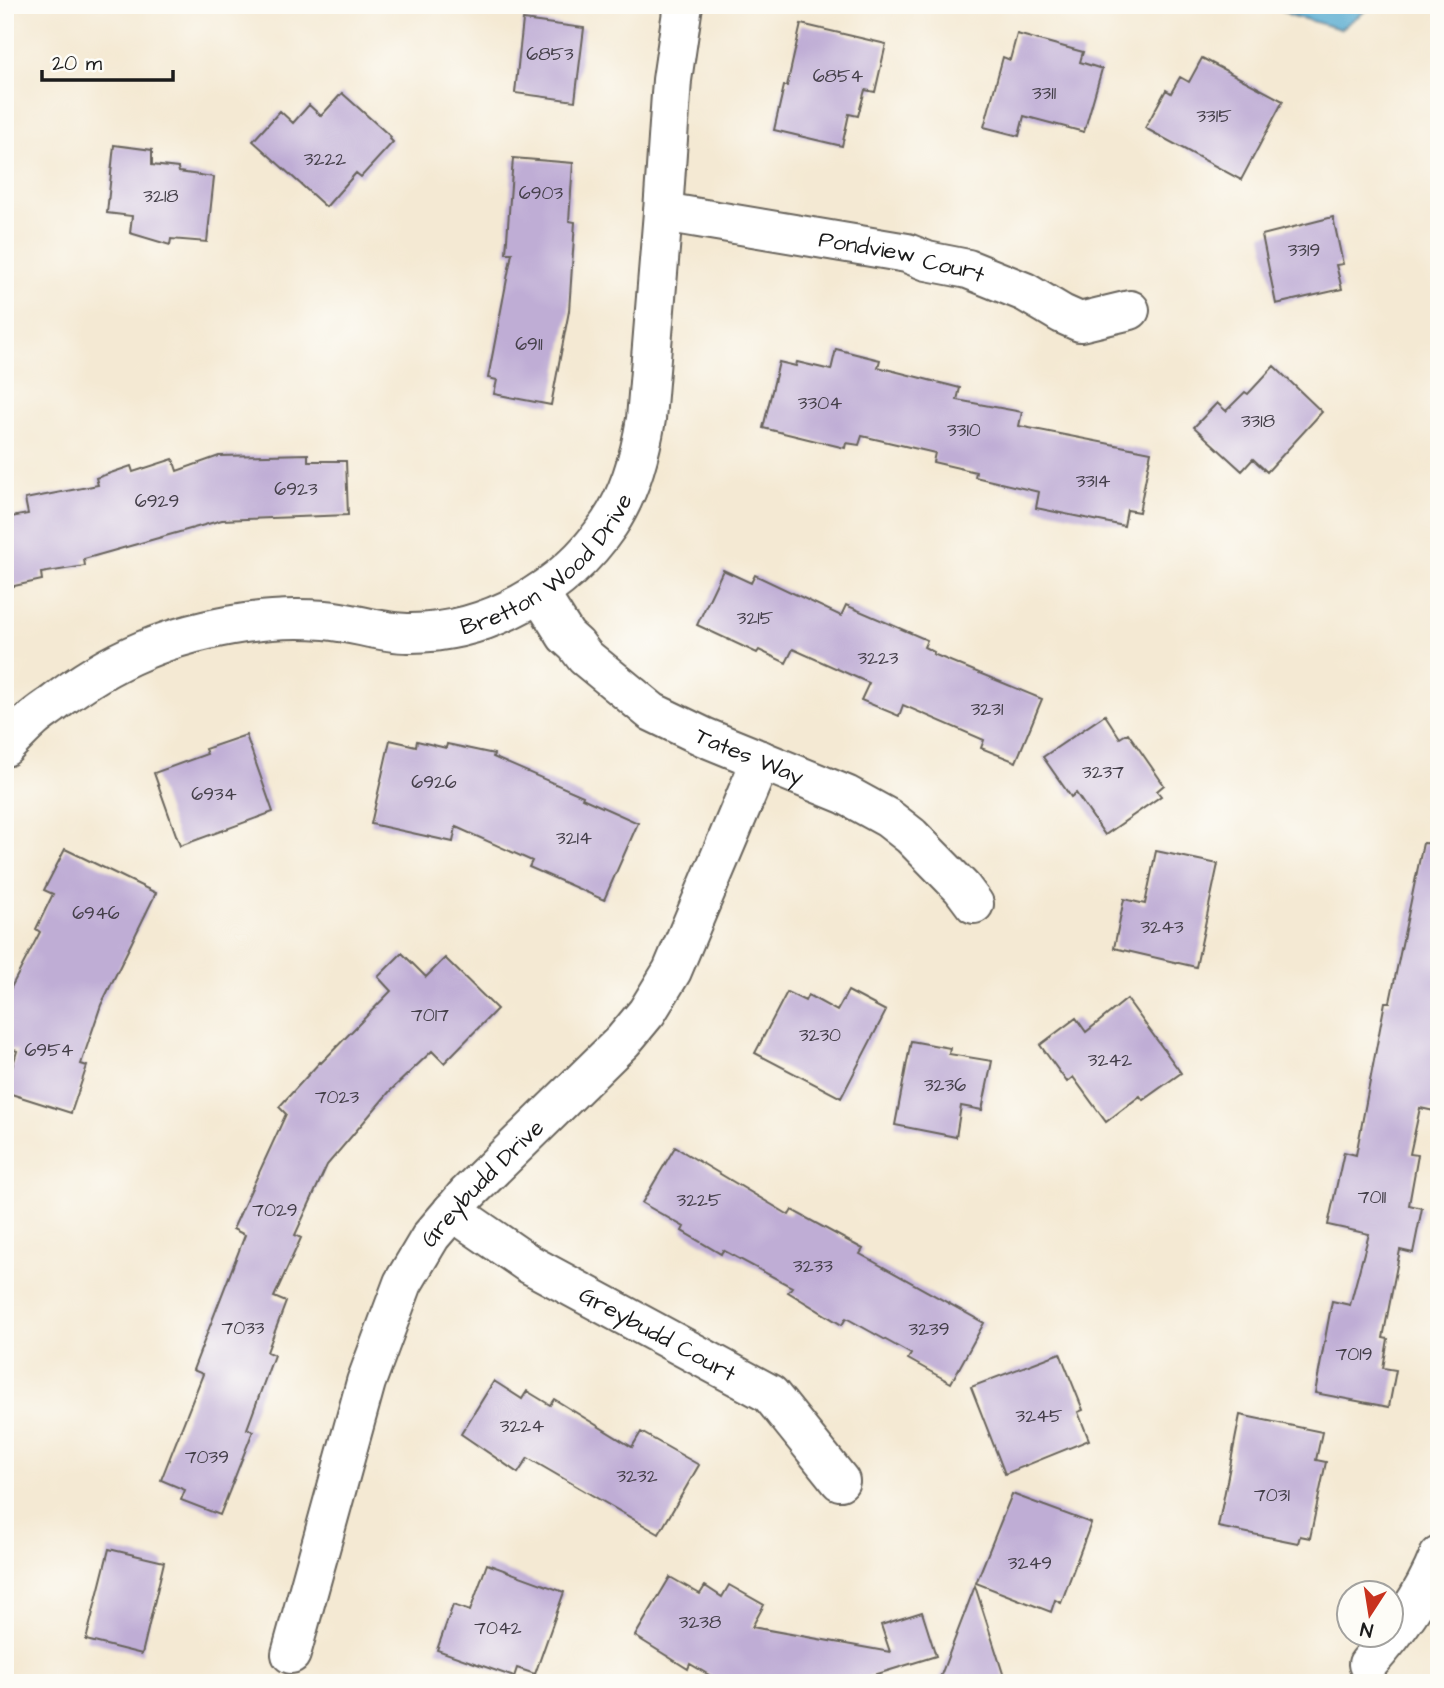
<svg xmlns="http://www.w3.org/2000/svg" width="1444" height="1688" font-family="'Architects Daughter',sans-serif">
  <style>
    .water { fill: #52a9cf; stroke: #376276; stroke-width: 2 }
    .building { fill: #bfadd5 }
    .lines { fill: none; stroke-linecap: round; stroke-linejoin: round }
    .street-casing { stroke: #68645c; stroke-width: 42 }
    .street { stroke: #fff; stroke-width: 38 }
    .labels { text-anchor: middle; stroke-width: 7; stroke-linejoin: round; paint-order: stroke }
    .number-label { font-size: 19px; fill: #45404a }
    .street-label { font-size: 23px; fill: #1c1c1c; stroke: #fdfcf7 }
  </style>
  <rect width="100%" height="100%" fill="#fdfcf7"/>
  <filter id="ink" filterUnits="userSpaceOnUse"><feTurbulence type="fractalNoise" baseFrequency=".0143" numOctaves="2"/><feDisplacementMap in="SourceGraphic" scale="14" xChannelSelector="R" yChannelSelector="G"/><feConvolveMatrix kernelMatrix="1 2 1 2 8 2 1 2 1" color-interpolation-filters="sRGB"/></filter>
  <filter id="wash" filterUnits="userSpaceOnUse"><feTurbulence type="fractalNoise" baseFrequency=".00686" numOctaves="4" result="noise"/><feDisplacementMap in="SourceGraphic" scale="28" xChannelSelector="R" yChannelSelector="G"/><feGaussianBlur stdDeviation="1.57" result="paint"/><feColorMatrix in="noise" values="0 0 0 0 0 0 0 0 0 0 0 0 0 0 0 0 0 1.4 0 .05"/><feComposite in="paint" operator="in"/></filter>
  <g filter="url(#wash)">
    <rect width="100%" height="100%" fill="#f4e9d3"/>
    <path class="water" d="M 1273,5 L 1374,5 L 1340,29 L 1290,15 Z"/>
    <g id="blocks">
      <path class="building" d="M 523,20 L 584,28 L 575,101 L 515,93 Z
        M 801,24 L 886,44 L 875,92 L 865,90 L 858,116 L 849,114 L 842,146 L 774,130 L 784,86 L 787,86 Z
        M 1017,34 L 1083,52 L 1080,62 L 1102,69 L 1084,132 L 1024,116 L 1019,136 L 984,127 L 1003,57 L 1010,60 Z
        M 1202,58 L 1283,101 L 1241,180 L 1145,128 L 1166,90 L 1171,93 L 1180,77 L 1189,82 Z
        M 342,93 L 391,137 L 390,139 L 393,142 L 361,177 L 356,173 L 326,207 L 253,141 L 280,111 L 293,123 L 309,105 L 321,116 Z
        M 114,145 L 152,150 L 152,165 L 178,168 L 179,172 L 214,177 L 207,242 L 171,239 L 170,245 L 130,233 L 132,216 L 107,213 Z
        M 513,158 L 573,163 L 569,221 L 575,222 L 569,311 L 551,405 L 494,394 L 497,380 L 488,378 L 512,253 L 506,253 Z
        M 1333,217 L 1343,264 L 1336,265 L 1342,289 L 1276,304 L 1262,235 Z
        M 836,349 L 880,360 L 878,367 L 960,388 L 957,400 L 1022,412 L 1019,426 L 1151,452 L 1139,512 L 1127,510 L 1124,526 L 1036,508 L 1039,492 L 975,477 L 976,472 L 933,462 L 935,453 L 862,436 L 859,445 L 846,443 L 845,448 L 763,428 L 779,362 L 796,366 L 797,362 L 831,370 Z
        M 1274,366 L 1322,412 L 1267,472 L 1253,459 L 1242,471 L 1194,427 L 1217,403 L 1226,411 L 1245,392 L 1248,394 Z
        M 308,454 L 308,461 L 346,461 L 348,515 L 222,520 L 84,559 L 85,566 L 41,573 L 42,580 L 5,588 L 5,518 L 28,514 L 25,499 L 98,485 L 96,478 L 131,466 L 133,472 L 173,459 L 177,471 L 219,456 Z
        M 723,570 L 751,583 L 755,575 L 841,616 L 846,605 L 927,640 L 924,647 L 934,652 L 933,654 L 1042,699 L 1016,762 L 981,748 L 984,740 L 903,705 L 899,716 L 861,700 L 869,683 L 793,649 L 786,663 L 759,650 L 757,653 L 697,625 Z
        M 1105,715 L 1120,738 L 1128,733 L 1164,785 L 1157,791 L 1161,796 L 1105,835 L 1076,793 L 1071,797 L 1043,757 Z
        M 246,735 L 273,812 L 180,846 L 154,773 L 207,754 L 205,749 Z
        M 390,740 L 416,746 L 417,741 L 446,748 L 447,744 L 494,754 L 493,757 L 583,796 L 582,798 L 638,823 L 604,900 L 529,867 L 532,861 L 456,827 L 453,842 L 371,824 Z
        M 1423,843 L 1439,844 L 1439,1112 L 1420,1108 L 1410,1154 L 1418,1155 L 1409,1205 L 1422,1208 L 1413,1253 L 1400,1250 L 1383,1338 L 1388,1339 L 1383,1368 L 1396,1370 L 1389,1407 L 1315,1393 L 1332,1301 L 1350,1305 L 1369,1234 L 1328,1225 L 1344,1152 L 1356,1155 L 1385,1002 L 1390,1002 Z
        M 65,849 L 156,893 L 101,1005 L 81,1064 L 87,1066 L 71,1113 L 5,1092 L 17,1051 L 5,1047 L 5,999 L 40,932 L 36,929 L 53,894 L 44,890 Z
        M 1156,851 L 1218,864 L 1196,967 L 1114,948 L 1124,899 L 1145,904 Z
        M 402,953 L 426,977 L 445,958 L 497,1009 L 444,1063 L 432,1051 L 390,1091 L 327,1165 L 295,1235 L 301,1238 L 274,1297 L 286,1302 L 267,1352 L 274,1355 L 247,1429 L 253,1431 L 220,1515 L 181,1500 L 185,1490 L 161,1480 L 203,1374 L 193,1370 L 245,1235 L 233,1229 L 286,1114 L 279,1107 L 320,1062 L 321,1063 L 391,991 L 378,977 Z
        M 848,991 L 886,1011 L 841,1098 L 755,1053 L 787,992 L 805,1001 L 808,995 L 837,1011 Z
        M 1127,999 L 1181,1073 L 1143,1100 L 1140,1096 L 1106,1122 L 1073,1077 L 1067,1082 L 1040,1045 L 1076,1018 L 1086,1032 Z
        M 911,1041 L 950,1048 L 949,1054 L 992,1061 L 982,1110 L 961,1106 L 956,1137 L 895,1125 Z
        M 675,1147 L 789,1215 L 792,1210 L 863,1249 L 860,1254 L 984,1323 L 951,1383 L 908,1359 L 911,1354 L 846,1318 L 842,1325 L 788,1292 L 792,1287 L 723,1250 L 721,1254 L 682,1231 L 684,1227 L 642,1203 Z
        M 1060,1353 L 1083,1410 L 1078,1412 L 1089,1440 L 1005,1474 L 971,1387 Z
        M 494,1381 L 522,1399 L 527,1391 L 550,1405 L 554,1399 L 632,1447 L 641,1432 L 699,1465 L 659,1534 L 528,1458 L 518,1473 L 461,1434 Z
        M 1240,1415 L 1322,1432 L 1316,1460 L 1326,1462 L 1310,1538 L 1300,1536 L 1298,1543 L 1218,1527 Z
        M 1012,1494 L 1091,1523 L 1061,1603 L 1055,1600 L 1051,1612 L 976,1583 Z
        M 109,1549 L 164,1562 L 142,1654 L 86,1640 Z
        M 487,1564 L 564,1592 L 535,1674 L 517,1668 L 514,1677 L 437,1650 L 453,1605 L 470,1611 Z
        M 670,1577 L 700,1594 L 705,1586 L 722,1597 L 729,1585 L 764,1605 L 752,1627 L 890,1652 L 881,1625 L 922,1612 L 936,1656 L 848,1683 L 723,1683 L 690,1664 L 688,1669 L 635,1636 Z
        M 975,1586 L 1006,1683 L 938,1683 Z"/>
    </g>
  </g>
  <g filter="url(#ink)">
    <use href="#blocks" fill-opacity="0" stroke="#68645c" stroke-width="2"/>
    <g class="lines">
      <g class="street-casing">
        <g id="street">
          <path id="s1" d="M 663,212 L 907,253 L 927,261 L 968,269 L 1025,292 L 1062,314 L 1080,322 L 1130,310"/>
          <path id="s2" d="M 539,593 L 566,636 L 576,645 L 585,657 L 652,712 L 704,737 L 846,795 L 888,818 L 911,836 L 962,888 L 974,904"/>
          <path id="s3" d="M 5,747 C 14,738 22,729 31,721 C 37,715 45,710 52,705 C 111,658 171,634 245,623 C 270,619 299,618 325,620 C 353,622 380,633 408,633 C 487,634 565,589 609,524 C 630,493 640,456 646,419 L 663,212 L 672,80 L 683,5"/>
          <path id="s4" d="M 452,1211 L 529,1264 L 770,1394 L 840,1481"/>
          <path id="s5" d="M 291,1654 L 366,1382 L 403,1283 L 431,1236 L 467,1194 L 623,1041 L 647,1012 L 672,971 L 761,760"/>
          <path d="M 1368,1664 C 1397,1631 1423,1597 1439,1556"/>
        </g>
      </g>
      <use href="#street" class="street"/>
    </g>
  </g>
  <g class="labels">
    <g class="number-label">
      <text x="550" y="60">6853</text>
      <text x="838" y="82">6854</text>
      <text x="1044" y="99">3311</text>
      <text x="1214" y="122">3315</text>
      <text x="325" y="165">3222</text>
      <text x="541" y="199">6903</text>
      <text x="161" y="202">3218</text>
      <text x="1304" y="256">3319</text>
      <text x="529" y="350">6911</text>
      <text x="820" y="409">3304</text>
      <text x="1258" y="427">3318</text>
      <text x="964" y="436">3310</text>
      <text x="1093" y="487">3314</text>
      <text x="296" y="495">6923</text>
      <text x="157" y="507">6929</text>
      <text x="755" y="624">3215</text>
      <text x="878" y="664">3223</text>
      <text x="987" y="715">3231</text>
      <text x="1103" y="778">3237</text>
      <text x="434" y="788">6926</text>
      <text x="214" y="800">6934</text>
      <text x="574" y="844">3214</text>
      <text x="96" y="919">6946</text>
      <text x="1162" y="933">3243</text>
      <text x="430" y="1021">7017</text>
      <text x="820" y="1041">3230</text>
      <text x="49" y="1056">6954</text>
      <text x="1110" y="1066">3242</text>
      <text x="945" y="1091">3236</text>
      <text x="337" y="1103">7023</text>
      <text x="1372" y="1203">7011</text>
      <text x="699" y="1206">3225</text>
      <text x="275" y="1216">7029</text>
      <text x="813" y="1272">3233</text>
      <text x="243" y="1334">7033</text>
      <text x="929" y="1335">3239</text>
      <text x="1354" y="1360">7019</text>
      <text x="1039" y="1422">3245</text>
      <text x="522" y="1432">3224</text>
      <text x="207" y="1463">7039</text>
      <text x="637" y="1482">3232</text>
      <text x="1272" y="1501">7031</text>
      <text x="1030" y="1569">3249</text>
      <text x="700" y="1628">3238</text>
      <text x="498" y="1634">7042</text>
    </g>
    <g class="street-label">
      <text dy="8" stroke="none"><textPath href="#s1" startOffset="243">Pondview Court</textPath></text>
      <text dy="8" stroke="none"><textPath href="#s3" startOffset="602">Bretton Wood Drive</textPath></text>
      <text dy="8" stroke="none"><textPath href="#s2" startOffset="273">Tates Way</textPath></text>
      <text dy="8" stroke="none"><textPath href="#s5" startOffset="516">Greybudd Drive</textPath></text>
      <text dy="8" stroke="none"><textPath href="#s4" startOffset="240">Greybudd Court</textPath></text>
    </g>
  </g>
  <rect width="1444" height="1688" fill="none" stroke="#fdfcf7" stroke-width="28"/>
  <g transform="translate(1370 1614) rotate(192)"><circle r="33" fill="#fdfcf7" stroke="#a3a29f" stroke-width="2"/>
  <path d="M0-5L12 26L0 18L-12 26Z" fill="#c8321e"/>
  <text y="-10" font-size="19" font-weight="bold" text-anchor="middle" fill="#1c1c1c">N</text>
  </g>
  <path d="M42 70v10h131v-10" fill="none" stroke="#1c1c1c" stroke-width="3.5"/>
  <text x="52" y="70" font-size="21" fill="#1c1c1c" stroke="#fdfcf7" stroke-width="5" paint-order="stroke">20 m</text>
</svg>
